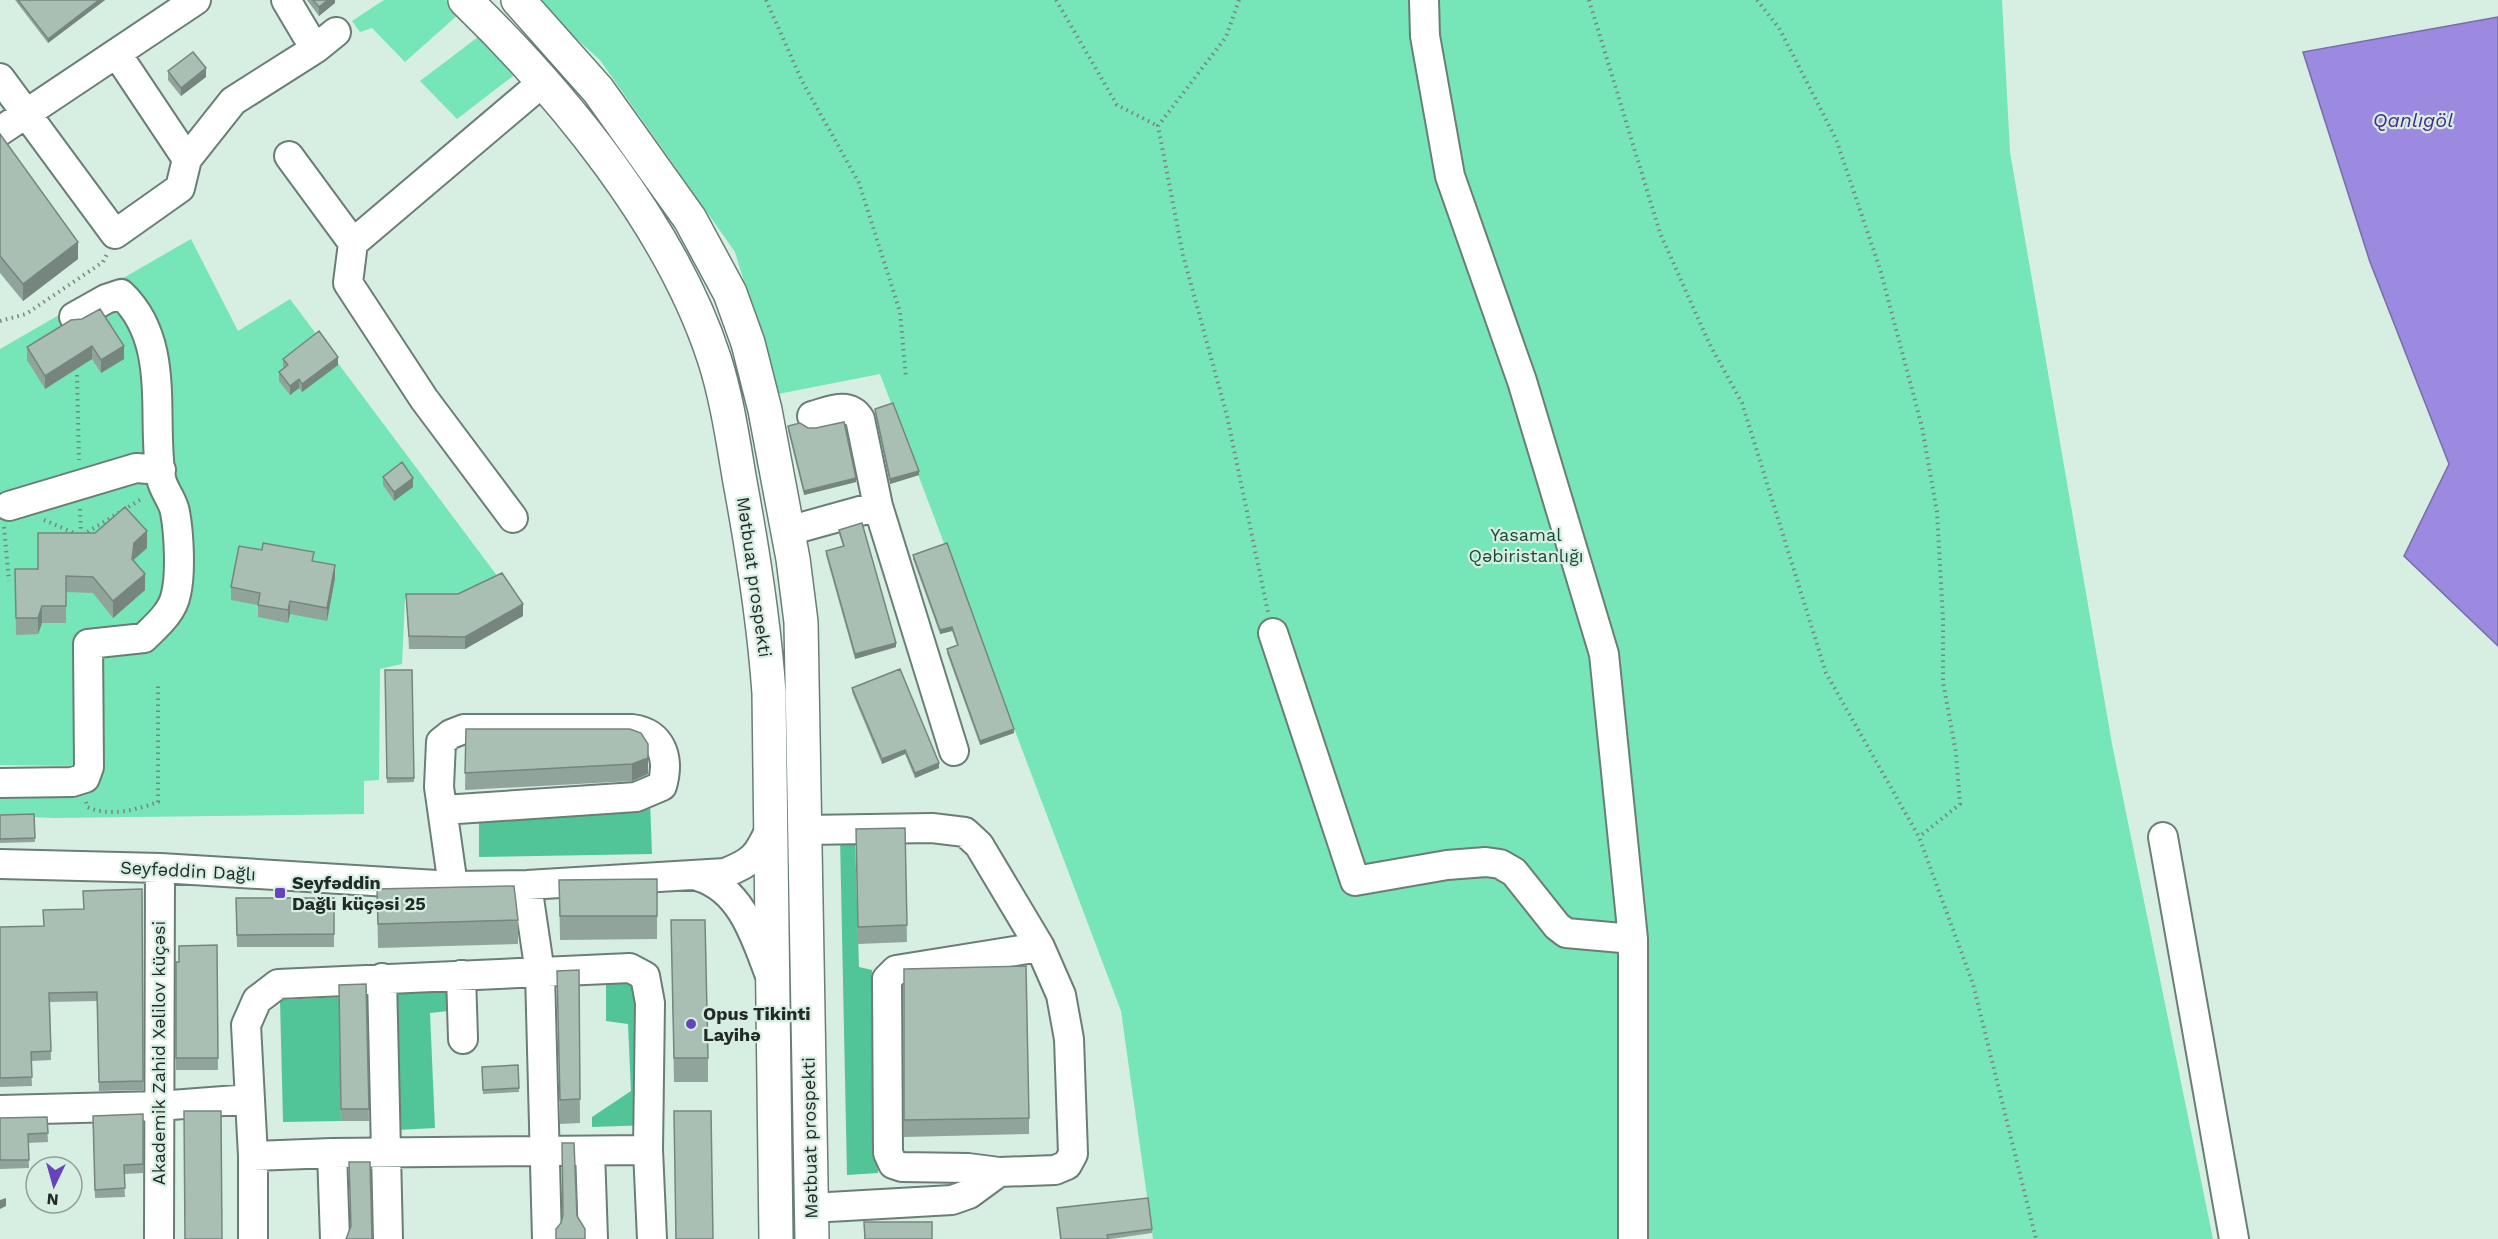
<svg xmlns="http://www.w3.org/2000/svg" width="2498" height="1239" font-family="'Work Sans',sans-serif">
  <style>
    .green { fill: #76e5b7 }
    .forest { fill: #51c598 }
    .water { fill: #9b8adf; stroke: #776da8; stroke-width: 1.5 }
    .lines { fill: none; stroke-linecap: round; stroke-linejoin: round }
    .minor-casing { stroke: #6a7e75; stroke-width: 32 }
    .major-casing { stroke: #6a7e75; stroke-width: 36 }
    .path { stroke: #77867f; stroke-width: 4; stroke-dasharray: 1.5 4.5; stroke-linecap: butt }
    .minor { stroke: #fff; stroke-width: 28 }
    .major { stroke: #fff; stroke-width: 33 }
    .wall { fill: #91a49b }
    .shaded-wall { fill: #76867e }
    .building { fill: #a9bfb4; stroke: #76867e; stroke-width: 1.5 }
    .poi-dot { fill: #6743bc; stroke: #d7eee3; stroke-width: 2 }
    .labels { text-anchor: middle; stroke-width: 4.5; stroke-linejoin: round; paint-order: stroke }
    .park-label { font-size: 18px; fill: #1a4a38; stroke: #d7eee3 }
    .street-label { font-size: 18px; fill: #222a26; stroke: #d7eee3 }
    .poi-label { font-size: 18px; font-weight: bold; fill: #222a26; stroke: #d7eee3; text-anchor: start }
    .water-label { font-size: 20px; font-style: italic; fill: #49298c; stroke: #d7eee3 }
  </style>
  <rect width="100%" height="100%" fill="#d7eee3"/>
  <path class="green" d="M 384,0 L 446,0 L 460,13 L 405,62 L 372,28 L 360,32 L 352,21 Z
    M 533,0 L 2002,0 L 2010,152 L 2112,744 L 2213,1239 L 1153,1239 L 1121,1011 L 880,374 L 778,394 L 735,252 L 600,60 Z
    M 478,37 L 517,73 L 457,119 L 420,81 Z
    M 191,239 L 238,331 L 290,299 L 498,577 L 456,599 L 405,598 L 402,664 L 380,669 L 379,780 L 364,781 L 364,814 L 55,818 L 0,816 L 0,790 L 77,766 L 0,765 L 0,349 Z"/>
  <path class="forest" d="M 479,801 L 650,801 L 652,854 L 479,857 Z
    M 840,838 L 855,838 L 859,967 L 872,970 L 878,1173 L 847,1175 Z
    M 446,972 L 448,1011 L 430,1013 L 435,1128 L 397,1130 L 394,974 Z
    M 606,981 L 647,982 L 651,1125 L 592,1127 L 592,1117 L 631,1091 L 628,1024 L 606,1021 Z
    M 339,997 L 341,1121 L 283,1122 L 280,1000 Z"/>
  <path class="water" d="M 2498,17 L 2498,646 L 2404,556 L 2449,464 L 2370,262 L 2303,52 Z"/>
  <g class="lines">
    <g class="minor-casing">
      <path id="minor" d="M 1424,0 L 1425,36 L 1450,176 L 1522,381 L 1604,654 L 1633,939 L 1633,1239
        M 315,49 L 336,32
        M 117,54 L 187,159
        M 0,78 L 115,234 L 180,188 L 187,159 L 233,101 L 315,49 L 286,0
        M 0,131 L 196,0
        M 289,156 L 353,243
        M 812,416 C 830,411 849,401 860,419 L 878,506 L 954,751
        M 9,506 L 136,468 L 161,470
        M 513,518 L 424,399 L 348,283 L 353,243 L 544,81
        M 788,531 L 878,506
        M 1273,633 L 1355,881 L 1447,865 L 1486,862 L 1500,864 L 1514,872 L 1557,926 L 1566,933 L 1633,939
        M 0,783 L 72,782 L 85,778 L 89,767 L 88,644 L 144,638 C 156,626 173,612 176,594 C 181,574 179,533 175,512 C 173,500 163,490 161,478 C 151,417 172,342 121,294 L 106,299 L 74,317
        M 443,810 L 636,797 L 662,786 C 670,758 662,733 632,729 L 464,729 L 451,734 L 441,742 L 439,787 L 453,886
        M 806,830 L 932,828 L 965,832 L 979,845 L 1040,947 L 1061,995 L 1069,1039 L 1073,1154 L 1067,1165 L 1055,1170 L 999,1172 L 969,1194 L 952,1200 L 811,1208
        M 2163,837 L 2234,1239
        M 0,864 L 160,868 L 453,886 L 527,885 L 725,873 C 753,862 758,856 770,829
        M 700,877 C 741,890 755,936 769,973
        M 527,885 L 540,973 L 547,1239
        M 461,975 L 463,1039
        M 382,978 L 388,1239
        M 0,1110 L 158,1106 L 250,1099
        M 590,1151 L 593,1239
        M 332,1153 L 335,1239
        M 253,1156 L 332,1153 L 648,1150
        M 999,1172 L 968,1168 L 902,1167 L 893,1164 L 888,1153 L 887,979 L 896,970 L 1040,947
        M 159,1239 L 160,868
        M 253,1239 L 253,1156 L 246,1025 L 257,1000 L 278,984 L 630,968 L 645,976 L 650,1003 L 648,1150 L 652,1239"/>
    </g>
    <g class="major-casing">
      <path id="major" d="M 465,0 C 563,95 671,226 714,358 C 727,398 733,441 740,482 C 753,552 764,622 769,693 L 776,1239
        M 518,0 L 598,90 L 690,219 L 730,293 L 748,343 L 765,410 L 793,559 L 801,622 L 812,1239"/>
    </g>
    <path class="path" d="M 766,0 L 802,81 L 859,183 L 900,312 L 906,378
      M 1056,0 L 1117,105 L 1158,126
      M 1239,0 L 1226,37 L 1158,126 L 1183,255 L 1227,416 L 1268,612
      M 1589,0 L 1660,233 L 1709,343 L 1742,403 L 1826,673 L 1919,837 L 1973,984 L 2036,1239
      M 1757,0 L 1779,28 L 1836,139 L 1880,269 L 1922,427 L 1937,512 L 1943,619 L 1943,682 L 1956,753 L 1960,804 L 1919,837
      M 0,321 L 26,314 L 103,262 L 107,254
      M 77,375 L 79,460
      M 80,509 L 81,535
      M 44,520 L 81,536 L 143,498
      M 4,527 L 9,581
      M 86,802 L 87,807 C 109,817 136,810 158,802 L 158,682"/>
    <use href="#minor" class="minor"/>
    <use href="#major" class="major"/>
  </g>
  <path class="wall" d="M 15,0 L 105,0 L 48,43 Z
    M 307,0 L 335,0 L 335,3 L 319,16 Z
    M 168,71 L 206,77 L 181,96 L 168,80 Z
    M 0,134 L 78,259 L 23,301 L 0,273 Z
    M 71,320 L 124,359 L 101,373 L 92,359 L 45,389 L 27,360 L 27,347 Z
    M 283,359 L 338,365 L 302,392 L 299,388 L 290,395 L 279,381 L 279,372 L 284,368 L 283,367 Z
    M 875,409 L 919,475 L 890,484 L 875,414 Z
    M 788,426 L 856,482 L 804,495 L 788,430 Z
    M 383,477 L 413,487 L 394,501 L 383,485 Z
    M 839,530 L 896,647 L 855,659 L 826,555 L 826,551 L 843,546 L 839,534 Z
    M 147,548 L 134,560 L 145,590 L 113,618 L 93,593 L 66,592 L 66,623 L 42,623 L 38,634 L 16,635 L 15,569 L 38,569 Z
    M 913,555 L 1014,733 L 980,745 L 947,653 L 947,649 L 957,645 L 952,631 L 940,634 L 913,559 Z
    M 314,561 L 335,578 L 327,621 L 290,614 L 288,623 L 258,617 L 258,605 L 231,600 L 231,587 Z
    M 406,594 L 523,616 L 465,649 L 409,649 Z
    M 385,670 L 412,670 L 414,782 L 387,783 Z
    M 852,688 L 939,768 L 915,778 L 905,754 L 882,764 L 852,692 Z
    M 466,729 L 648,744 L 648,774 L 632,781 L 465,790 Z
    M 34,814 L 35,842 L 0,843 L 0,815 Z
    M 905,828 L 907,942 L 858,944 L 856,829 Z
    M 657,879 L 657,939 L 560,940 L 559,880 Z
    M 142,889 L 143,1090 L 99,1091 L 97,1001 L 50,1002 L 51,1060 L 31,1061 L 32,1086 L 0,1087 L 0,927 L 43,926 L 84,909 Z
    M 377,889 L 518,920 L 518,944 L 378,948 Z
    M 236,898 L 334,898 L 334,947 L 237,947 Z
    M 671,920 L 708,1058 L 708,1082 L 674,1082 Z
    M 217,945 L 218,1070 L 176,1070 L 176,962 L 179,962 Z
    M 904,969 L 1029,1118 L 1029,1134 L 904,1137 Z
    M 579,970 L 580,1123 L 560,1124 L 557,971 Z
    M 366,984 L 369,1121 L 341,1121 L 339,985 Z
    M 518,1065 L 519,1092 L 483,1094 L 482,1067 Z
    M 143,1114 L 143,1173 L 124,1174 L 125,1197 L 95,1198 L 93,1116 Z
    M 47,1117 L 48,1142 L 28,1143 L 29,1168 L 0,1169 L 0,1118 Z
    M 1057,1208 L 1152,1229 L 1152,1233 L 1111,1239 L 1060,1239 Z"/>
  <path class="shaded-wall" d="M 99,0 L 105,0 L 48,43 L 48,39 Z
    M 328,0 L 335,0 L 335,3 L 319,16 L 319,7 Z
    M 206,68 L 206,77 L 181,96 L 181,88 Z
    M 78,242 L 78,259 L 23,301 L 23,284 Z
    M 92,346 L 92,359 L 45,389 L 45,376 Z
    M 124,346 L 124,359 L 101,373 L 101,360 Z
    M 338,357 L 338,365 L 302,392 L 302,384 Z
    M 299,379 L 299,388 L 290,395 L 290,386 Z
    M 919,471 L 919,475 L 890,484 L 890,479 Z
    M 413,478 L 413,487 L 394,501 L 394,492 Z
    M 856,478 L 856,482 L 804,495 L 804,491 Z
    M 147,531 L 147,548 L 134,559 L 132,575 L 134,543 Z
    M 335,565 L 335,578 L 327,621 L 327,608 Z
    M 145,574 L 145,590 L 113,618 L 113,601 Z
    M 290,601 L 290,614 L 288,623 L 288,610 Z
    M 523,604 L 523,616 L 465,649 L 465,637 Z
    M 42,606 L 42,623 L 38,634 L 38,618 Z
    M 952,627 L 952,631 L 940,634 L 940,630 Z
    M 896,643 L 896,647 L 855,659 L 855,654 Z
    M 1014,729 L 1014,733 L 980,745 L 980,741 Z
    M 905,750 L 905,754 L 882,764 L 882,759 Z
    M 648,758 L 648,774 L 632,781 L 632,764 Z
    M 939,763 L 939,768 L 915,778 L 915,773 Z
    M 6,1198 L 6,1206 L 0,1209 L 0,1200 Z"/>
  <path class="building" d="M 18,0 L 99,0 L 48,39 Z
    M 313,0 L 328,0 L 319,7 Z
    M 193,52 L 206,68 L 181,88 L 168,71 Z
    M 0,134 L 78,242 L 23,284 L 0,256 Z
    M 100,309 L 124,346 L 101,360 L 92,346 L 45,376 L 27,347 L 71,320 L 82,319 Z
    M 319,331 L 338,357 L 302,384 L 299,379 L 290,386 L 279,372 L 288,365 L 283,359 Z
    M 893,403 L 919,471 L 890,479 L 875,409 Z
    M 844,422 L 856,478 L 804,491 L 788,426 L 800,423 L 808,428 L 816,428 Z
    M 402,462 L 413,478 L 394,492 L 383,477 Z
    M 125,507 L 147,531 L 134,543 L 132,559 L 145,574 L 113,601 L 93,577 L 66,576 L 66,606 L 42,606 L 38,618 L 16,618 L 15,569 L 38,569 L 38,533 L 95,533 Z
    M 862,523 L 896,643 L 855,654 L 826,551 L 844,546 L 839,530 Z
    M 263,543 L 314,552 L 312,561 L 335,565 L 327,608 L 290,601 L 288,610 L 258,605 L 260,593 L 231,587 L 239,546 L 262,550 Z
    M 947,543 L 1014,729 L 980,741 L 947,649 L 958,645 L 952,627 L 940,630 L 913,555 Z
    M 502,573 L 523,604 L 465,637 L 409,636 L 406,594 L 458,594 Z
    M 900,669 L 939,763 L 915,773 L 905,750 L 882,759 L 852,688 Z
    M 385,670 L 412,670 L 414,778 L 387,778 Z
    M 466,729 L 630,729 L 641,733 L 648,744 L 648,758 L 632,764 L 465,773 Z
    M 34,814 L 35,838 L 0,839 L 0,815 Z
    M 905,828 L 907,925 L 858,927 L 856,829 Z
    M 657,879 L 657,916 L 560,916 L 559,880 Z
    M 514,886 L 518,920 L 378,924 L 377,889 Z
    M 142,889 L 143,1081 L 99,1082 L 97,992 L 49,993 L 51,1051 L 31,1052 L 32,1077 L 0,1078 L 0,927 L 44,926 L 43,910 L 84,909 L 83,891 Z
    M 236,898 L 334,898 L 334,934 L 237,935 Z
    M 671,920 L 705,920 L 708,1058 L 674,1058 Z
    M 217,945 L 218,1058 L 176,1058 L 176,962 L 179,962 L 179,946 Z
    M 1026,966 L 1029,1118 L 904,1120 L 904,969 Z
    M 579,970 L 580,1099 L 560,1100 L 557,971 Z
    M 366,984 L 369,1109 L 341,1109 L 339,985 Z
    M 518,1065 L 519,1088 L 483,1090 L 482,1067 Z
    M 184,1111 L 221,1111 L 222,1239 L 185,1239 Z
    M 674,1111 L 711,1111 L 713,1239 L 676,1239 Z
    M 143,1114 L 143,1164 L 124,1165 L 125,1188 L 95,1190 L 93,1116 Z
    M 47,1117 L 48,1133 L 28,1134 L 29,1160 L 0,1160 L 0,1118 Z
    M 562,1143 L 574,1143 L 577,1216 L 585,1229 L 585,1239 L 556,1239 L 556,1229 L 561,1223 L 563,1215 Z
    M 349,1162 L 370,1162 L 372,1239 L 346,1239 L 351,1226 Z
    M 1148,1198 L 1152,1229 L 1107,1235 L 1108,1239 L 1061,1239 L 1057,1208 Z
    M 864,1222 L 932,1222 L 932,1239 L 865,1239 Z"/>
  <g class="poi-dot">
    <rect x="274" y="887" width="12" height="12" rx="3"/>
    <circle cx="691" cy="1024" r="6"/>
  </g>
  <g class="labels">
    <g class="park-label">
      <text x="1526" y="541">Yasamal<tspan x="1526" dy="21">Qəbiristanlığı</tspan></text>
    </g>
    <g class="street-label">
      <text transform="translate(754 577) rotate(82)" y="6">Mətbuat prospekti</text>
      <text transform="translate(188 871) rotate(3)" y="6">Seyfəddin Dağlı</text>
      <text transform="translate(159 1053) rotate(-90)" y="6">Akademik Zahid Xəlilov küçəsi</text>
      <text transform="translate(810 1138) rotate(-91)" y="6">Mətbuat prospekti</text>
    </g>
    <g class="poi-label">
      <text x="292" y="889">Seyfəddin<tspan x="292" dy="21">Dağlı küçəsi 25</tspan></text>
      <text x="703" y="1020">Opus Tikinti<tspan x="703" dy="21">Layihə</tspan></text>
    </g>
    <g class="water-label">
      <text x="2413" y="127">Qanlıgöl</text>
    </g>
  </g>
  <g transform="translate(54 1185) rotate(185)"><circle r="28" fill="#d7eee3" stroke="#8fa097" stroke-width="1.5"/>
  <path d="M0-4.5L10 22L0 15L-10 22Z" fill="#6743bc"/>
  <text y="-9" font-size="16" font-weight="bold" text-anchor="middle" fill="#222a26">N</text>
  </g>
</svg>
